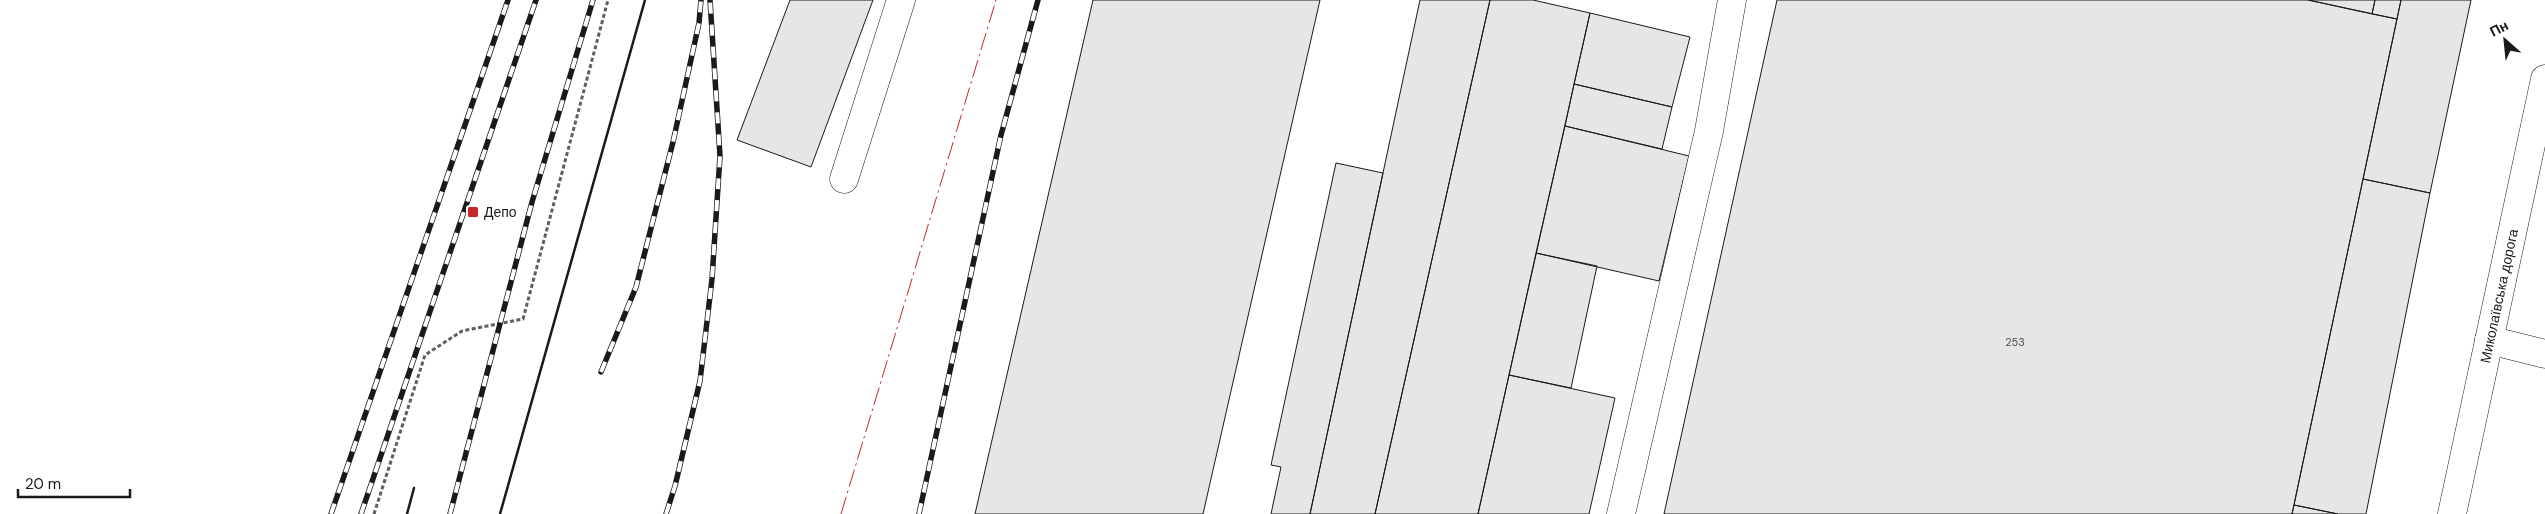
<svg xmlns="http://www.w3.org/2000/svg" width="2545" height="514" font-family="'DM Sans',sans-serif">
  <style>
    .building { fill: #e6e6e6; stroke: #1a1a1a }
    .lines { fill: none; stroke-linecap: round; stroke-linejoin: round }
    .minor-casing { stroke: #1a1a1a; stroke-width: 29 }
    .major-casing { stroke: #1a1a1a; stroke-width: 29 }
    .path { stroke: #5f5f5f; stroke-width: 3; stroke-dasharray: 4 2.5; stroke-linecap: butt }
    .minor { stroke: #fff; stroke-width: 28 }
    .major { stroke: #fff; stroke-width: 28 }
    .rail-casing { stroke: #1a1a1a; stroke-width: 5.5 }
    .rail { stroke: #fff; stroke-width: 4; stroke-dasharray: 11; stroke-linecap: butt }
    .wall { stroke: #1a1a1a; stroke-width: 2.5 }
    .power { stroke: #c62828; stroke-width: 1; stroke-dasharray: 18 4 2.5 4; stroke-linecap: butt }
    .poi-dot { fill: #c62828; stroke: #fff; stroke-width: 2 }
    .labels { text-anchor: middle; stroke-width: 4; stroke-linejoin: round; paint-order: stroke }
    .number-label { font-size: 11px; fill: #4d4d4d }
    .poi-label { font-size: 14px; fill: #1a1a1a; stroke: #fff; text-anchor: start }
    .street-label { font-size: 14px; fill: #1a1a1a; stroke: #fff }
  </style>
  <rect width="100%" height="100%" fill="#fff"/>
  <path class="building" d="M 790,0 L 873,0 L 811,167 L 737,140 Z
    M 1093,0 L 1320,0 L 1203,514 L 975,514 Z
    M 1420,0 L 1490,0 L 1375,514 L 1310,514 Z
    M 1490,0 L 1533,0 L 1590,13 L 1478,514 L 1375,514 Z
    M 1777,0 L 2308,0 L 2397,19 L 2292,514 L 1664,514 Z
    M 2308,0 L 2375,0 L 2372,14 Z
    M 2375,0 L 2401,0 L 2397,19 L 2372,14 Z
    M 2401,0 L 2471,0 L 2430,193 L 2363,179 Z
    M 1590,13 L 1690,37 L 1672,107 L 1574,84 Z
    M 1574,84 L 1672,107 L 1662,149 L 1565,126 Z
    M 1565,126 L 1689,156 L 1659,281 L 1536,253 Z
    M 1336,163 L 1383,173 L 1310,514 L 1271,514 L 1281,467 L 1271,465 Z
    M 2363,179 L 2430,193 L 2366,514 L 2338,514 L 2294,505 Z
    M 1536,253 L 1597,266 L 1571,388 L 1509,375 Z
    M 1509,375 L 1615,398 L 1589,514 L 1478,514 Z
    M 2294,505 L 2338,514 L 2292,514 Z"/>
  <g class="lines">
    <g class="minor-casing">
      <path id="minor" d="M 844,179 L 901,0
        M 2489,340 L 2545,354
        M 1621,514 L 1709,131 L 1732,0"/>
    </g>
    <g class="major-casing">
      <path id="major" d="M 2452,514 L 2545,79"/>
    </g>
    <path class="path" d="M 374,514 L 425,355 L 462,331 L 523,319 L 608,0"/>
    <use href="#minor" class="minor"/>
    <use href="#major" class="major"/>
    <g class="rail-casing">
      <path id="rail" d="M 601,372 L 636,287 L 673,142 L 699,23 L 701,0
        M 331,514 L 508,0
        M 361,514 L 536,0
        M 450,514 L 532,202 L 593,0
        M 666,514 L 675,486 L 700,381 L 712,279 L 720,156 L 710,0
        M 919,514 L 1001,135 L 1038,0"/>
    </g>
    <use href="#rail" class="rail"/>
    <path class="wall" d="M 407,514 L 414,488
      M 500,514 L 645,0"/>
    <path class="power" d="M 841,514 L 996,0"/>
  </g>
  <rect class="poi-dot" x="467" y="206" width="12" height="12" rx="2.5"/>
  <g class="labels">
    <g class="number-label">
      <text x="2015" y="346">253</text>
    </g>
    <g class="poi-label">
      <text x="484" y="217">Депо</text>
    </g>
    <g class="street-label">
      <text transform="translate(2499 296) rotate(-78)" y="5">Миколаївська дорога</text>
    </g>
  </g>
  <g transform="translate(2505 40) rotate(333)" stroke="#ffffff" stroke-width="4" paint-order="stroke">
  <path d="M0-4L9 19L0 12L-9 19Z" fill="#1a1a1a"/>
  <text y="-8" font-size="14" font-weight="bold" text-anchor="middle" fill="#1a1a1a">Пн</text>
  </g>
  <path d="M18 489v8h112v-8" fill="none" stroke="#1a1a1a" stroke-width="2.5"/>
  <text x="25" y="489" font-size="15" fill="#1a1a1a" stroke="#ffffff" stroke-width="4" paint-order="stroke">20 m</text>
</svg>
